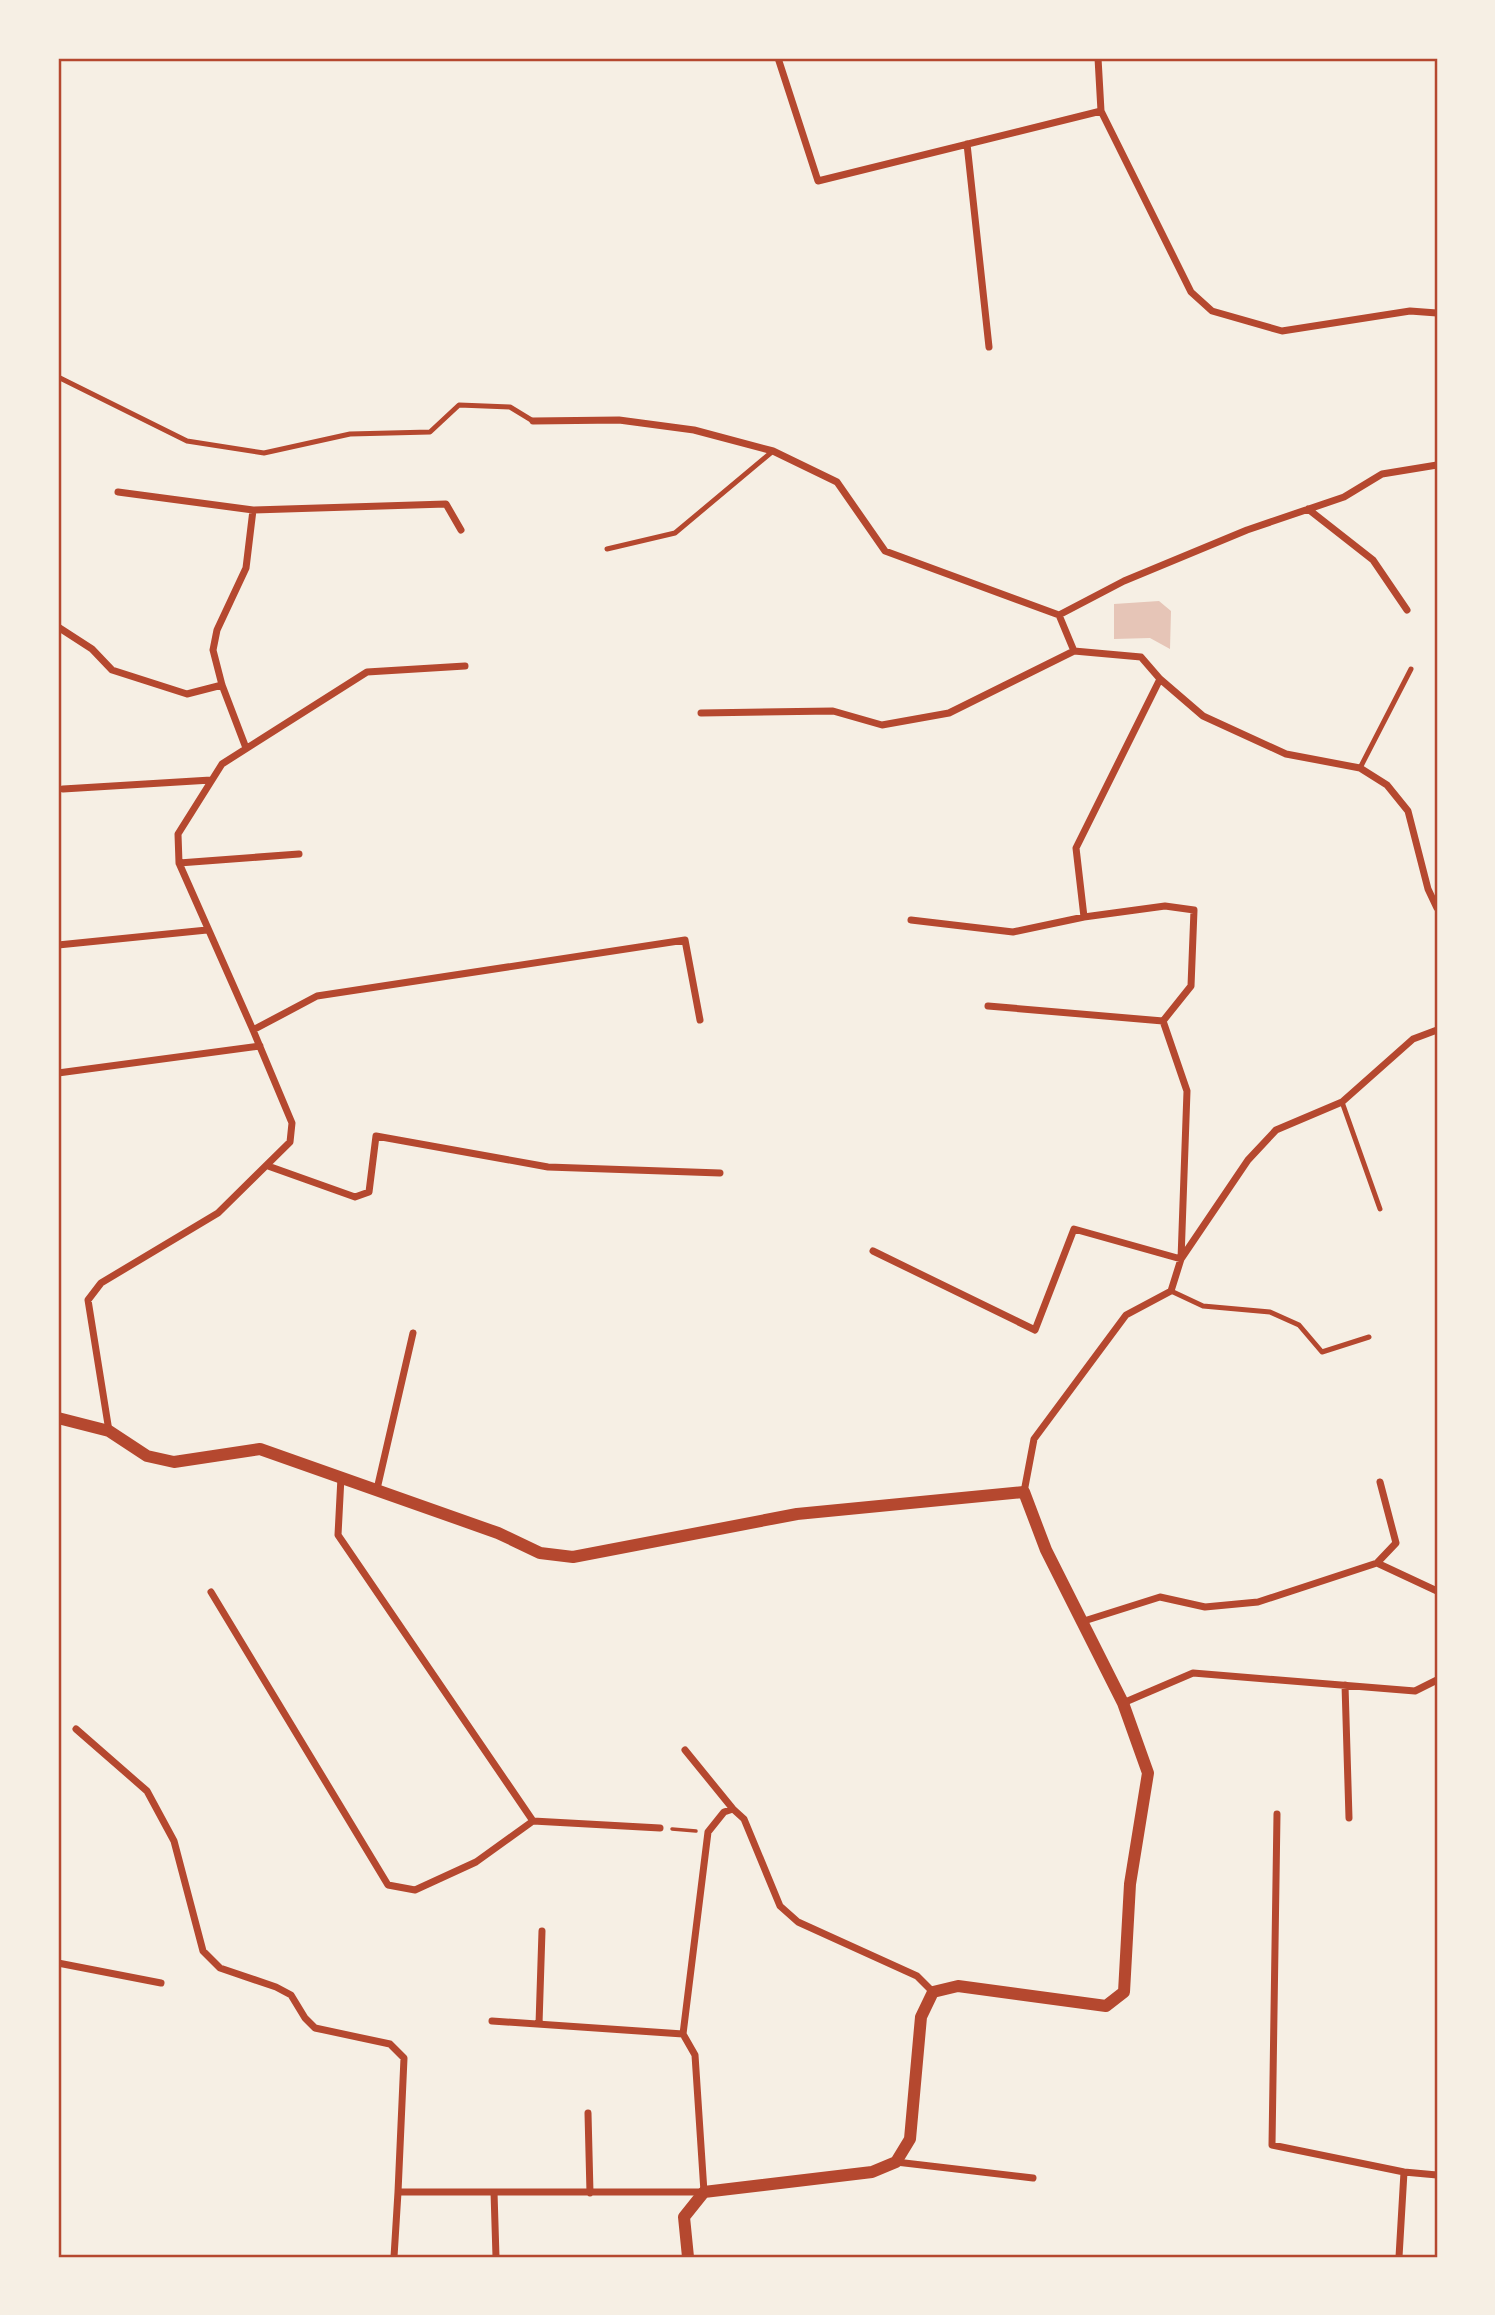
<svg xmlns="http://www.w3.org/2000/svg" width="1495" height="2315" font-family="'Golos Text',sans-serif">
  <style>
    .building { fill: #e6c5b7 }
    .lines { fill: none; stroke-linecap: round; stroke-linejoin: round }
    .path { stroke: #b5482f; stroke-width: 3.5 }
    .service { stroke: #b5482f; stroke-width: 5 }
    .minor { stroke: #b5482f; stroke-width: 7 }
    .tertiary { stroke: #b5482f; stroke-width: 12 }
    .neatline { fill: none; stroke: #b5482f; stroke-width: 2.5 }
  </style>
  <rect width="100%" height="100%" fill="#f6efe4"/>
  <path class="building" d="M 1159,601 L 1171,611 L 1170,649 L 1150,638 L 1114,639 L 1114,604 Z"/>
  <g class="lines">
    <path class="path" d="M 672,1829 L 696,1831"/>
    <path class="service" d="M 58,377 L 187,441 L 264,453 L 350,434 L 430,432 L 459,405 L 510,407 L 533,421
      M 607,549 L 675,533 L 773,451
      M 1360,768 L 1411,669
      M 1342,1102 L 1380,1209
      M 1171,1291 L 1203,1306 L 1270,1312 L 1299,1325 L 1322,1352 L 1369,1337"/>
    <path class="minor" d="M 778,58 L 818,181 L 1101,111
      M 1098,58 L 1101,111 L 1191,292 L 1212,311 L 1282,331 L 1410,311 L 1437,313
      M 967,144 L 989,347
      M 533,421 L 619,420 L 694,430 L 773,451 L 837,482 L 885,551 L 1059,615 L 1074,651 L 1141,657 L 1160,679 L 1203,716 L 1286,754 L 1360,768 L 1387,785 L 1408,811 L 1428,889 L 1437,908
      M 118,492 L 253,510 L 446,504 L 461,530
      M 1308,509 L 1373,560 L 1407,610
      M 1059,615 L 1124,581 L 1247,530 L 1344,497 L 1382,474 L 1437,465
      M 58,627 L 92,649 L 112,670 L 187,694 L 222,685
      M 701,713 L 833,711 L 882,725 L 949,713 L 1074,651
      M 246,748 L 222,685 L 213,650 L 217,630 L 246,568 L 253,510
      M 63,789 L 211,780
      M 179,863 L 299,854
      M 1084,917 L 1076,848 L 1160,679
      M 58,945 L 207,930
      M 988,1006 L 1163,1021
      M 253,1030 L 317,996 L 685,940 L 700,1020
      M 58,1073 L 260,1046
      M 268,1166 L 355,1197 L 369,1192 L 376,1136 L 548,1167 L 720,1173
      M 873,1251 L 1035,1330 L 1074,1229 L 1181,1259 L 1187,1091 L 1163,1021 L 1191,986 L 1194,910 L 1165,906 L 1084,917 L 1013,932 L 911,920
      M 109,1431 L 88,1300 L 101,1283 L 218,1213 L 290,1142 L 292,1123 L 253,1030 L 179,863 L 178,834 L 222,764 L 367,672 L 465,666
      M 341,1477 L 338,1535 L 533,1821 L 660,1828
      M 377,1489 L 413,1333
      M 1024,1492 L 1034,1439 L 1126,1315 L 1171,1291 L 1181,1259 L 1248,1160 L 1276,1130 L 1342,1102 L 1413,1039 L 1437,1030
      M 1377,1563 L 1396,1543 L 1380,1482
      M 211,1592 L 388,1885 L 415,1890 L 476,1862 L 533,1821
      M 1084,1621 L 1160,1597 L 1205,1607 L 1258,1602 L 1377,1563 L 1437,1591
      M 1345,1685 L 1349,1818
      M 1123,1703 L 1193,1673 L 1415,1691 L 1437,1680
      M 76,1729 L 147,1791 L 174,1841 L 203,1951 L 220,1968 L 276,1987 L 291,1995 L 305,2018 L 315,2028 L 390,2044 L 404,2058 L 398,2192 L 704,2192 L 695,2055 L 683,2034 L 708,1832 L 724,1812 L 733,1809
      M 685,1750 L 733,1809 L 744,1819 L 780,1906 L 798,1922 L 917,1976 L 933,1992
      M 1277,1814 L 1272,2145 L 1404,2172 L 1437,2175
      M 58,1963 L 161,1983
      M 492,2021 L 683,2034
      M 539,2024 L 542,1931
      M 588,2113 L 590,2193
      M 896,2162 L 1033,2178
      M 494,2192 L 496,2257
      M 394,2257 L 398,2192
      M 1399,2257 L 1404,2172"/>
    <path class="tertiary" d="M 58,1418 L 109,1431 L 147,1456 L 174,1462 L 260,1449 L 498,1533 L 540,1553 L 573,1557 L 797,1514 L 1024,1492 L 1046,1550 L 1123,1703 L 1148,1773 L 1130,1884 L 1124,1992 L 1106,2006 L 958,1986 L 933,1992 L 921,2017 L 910,2139 L 896,2162 L 872,2172 L 704,2192 L 684,2217 L 688,2257"/>
  </g>
  <rect width="1495" height="2315" fill="none" stroke="#f6efe4" stroke-width="119"/>
  <rect x="60" y="60" width="1376" height="2196" class="neatline"/>
</svg>
